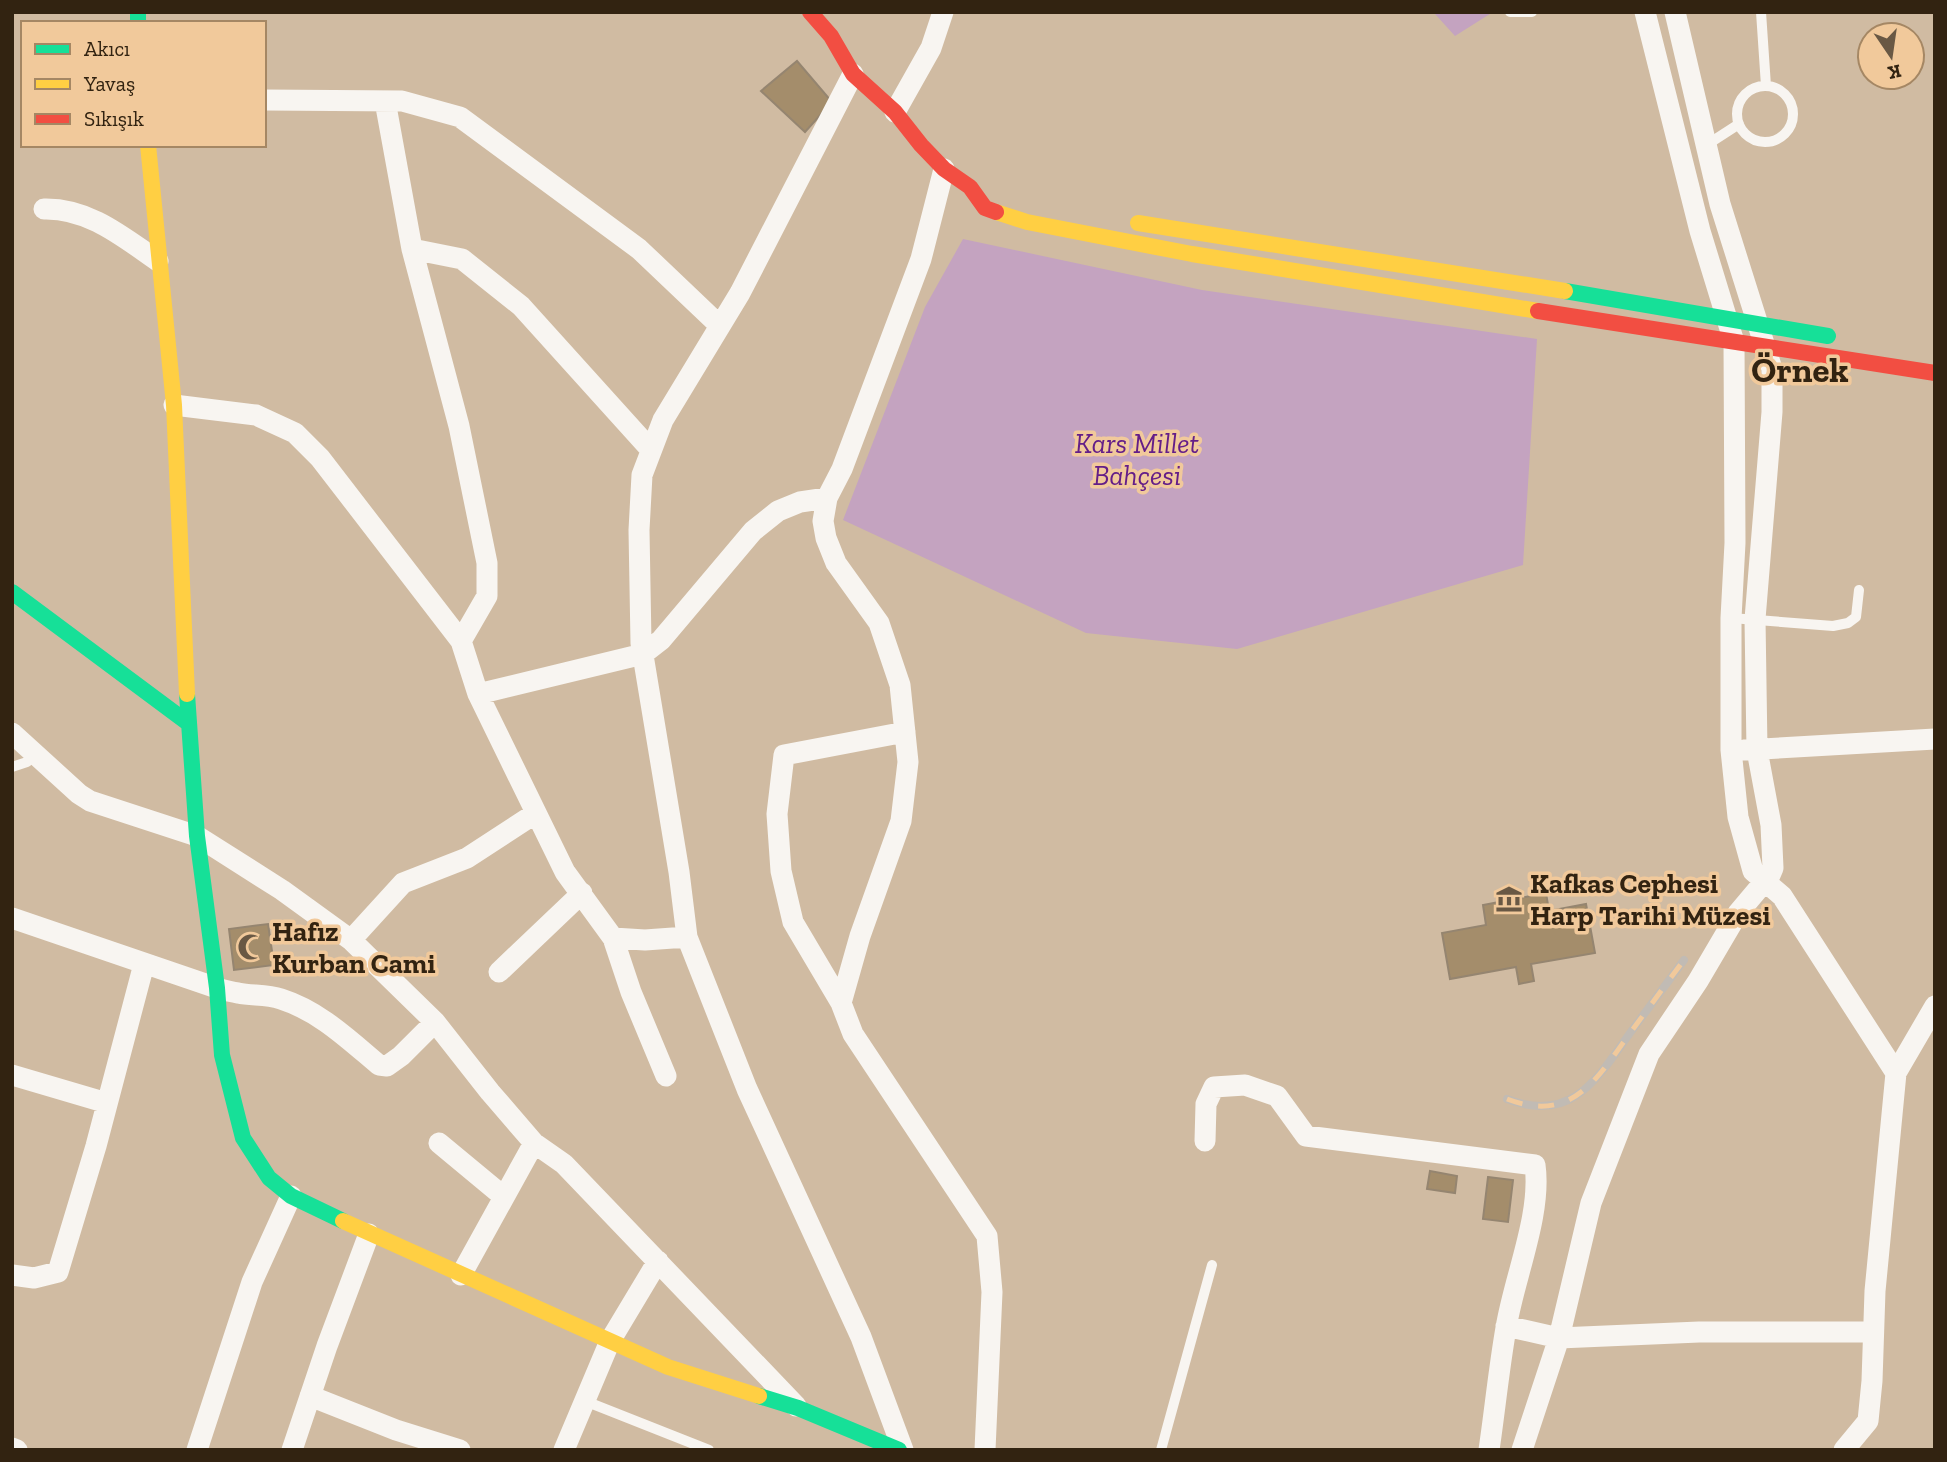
<svg xmlns="http://www.w3.org/2000/svg" width="1947" height="1462" font-family="'Zilla Slab',serif">
  <style>
    .green { fill: #c4a3c0 }
    .building { fill: #a48d6b; stroke: #958570; stroke-width: 2 }
    .lines { fill: none; stroke-linecap: round; stroke-linejoin: round }
    .lane { stroke: #f8f5f1; stroke-width: 10 }
    .street { stroke: #f8f5f1; stroke-width: 21 }
    .fast { stroke: #16e098; stroke-width: 16 }
    .slow { stroke: #ffcf43; stroke-width: 16 }
    .jam { stroke: #f24e42; stroke-width: 16 }
    .rail-casing { stroke: #c1bbb4; stroke-width: 8 }
    .rail { stroke: #f1c99b; stroke-width: 5; stroke-dasharray: 16; stroke-linecap: butt }
    .labels { text-anchor: middle; stroke-width: 7; stroke-linejoin: round; paint-order: stroke }
    .park-label { font-size: 28px; font-style: italic; fill: #641e88; stroke: #f1c99b }
    .poi-label { font-size: 28px; font-weight: bold; fill: #322311; stroke: #f1c99b; text-anchor: start }
    .district-label { font-size: 35px; font-weight: bold; fill: #322311; stroke: #f1c99b }
  </style>
  <rect width="100%" height="100%" fill="#d0bba2"/>
  <path class="green" d="M 1416,12 L 1493,12 L 1455,36 L 1435,14 Z
    M 963,239 L 1202,290 L 1537,339 L 1523,565 L 1237,649 L 1086,633 L 843,520 L 925,307 Z"/>
  <path class="building" d="M 797,61 L 832,102 L 805,132 L 761,91 Z
    M 1546,893 L 1549,911 L 1586,904 L 1595,953 L 1531,964 L 1534,981 L 1519,984 L 1516,967 L 1450,979 L 1442,933 L 1486,925 L 1483,905 Z
    M 268,924 L 274,965 L 234,970 L 229,929 Z
    M 1430,1171 L 1457,1176 L 1455,1193 L 1427,1189 Z
    M 1488,1177 L 1513,1180 L 1508,1222 L 1483,1219 Z"/>
  <g class="lines">
    <path class="lane" d="M 1510,12 L 1532,12
      M 1761,12 L 1766,86
      M1737 114a28 28 0 1 1 56 0a28 28 0 1 1-56 0Z
      M 1705,146 L 1739,124
      M 1731,618 L 1833,626 L 1848,623 L 1856,617 L 1859,590
      M 12,767 L 27,762 L 36,754
      M 585,1401 L 709,1450
      M 1161,1450 L 1212,1265"/>
    <path class="street" d="M 1645,12 L 1700,231 L 1734,342 L 1735,543 L 1731,618 L 1731,750 L 1738,817 L 1753,871 L 1782,896 L 1896,1073 L 1875,1291 L 1872,1381 L 1868,1421 L 1844,1450
      M 853,74 L 740,293 L 663,420 L 642,475 L 639,530 L 641,643 L 679,872 L 687,937 L 747,1089 L 861,1337 L 903,1450
      M 264,100 L 402,101 L 460,117 L 639,249 L 720,326
      M 385,101 L 412,249 L 459,426 L 487,563 L 487,596 L 461,641
      M 895,112 L 931,48 L 943,12
      M 944,169 L 921,259 L 842,469 L 827,498 L 823,521 L 826,538 L 836,563 L 879,623 L 900,685 L 908,762 L 901,821 L 860,936 L 841,1003 L 853,1034 L 987,1236 L 992,1292 L 985,1450
      M 44,209 C 89,208 123,237 158,261
      M 412,249 L 462,259 L 521,306 L 651,450
      M 174,405 L 256,415 L 295,433 L 320,458 L 461,641 L 478,694 L 565,872 L 613,938 L 631,992 L 666,1076
      M 478,694 L 643,654 L 661,640 L 753,531 L 778,511 L 800,502 L 827,498
      M 12,733 L 79,794 L 90,801 L 197,836 L 282,890 L 351,940 L 435,1022 L 490,1092 L 534,1143 L 564,1164 L 796,1406
      M 1744,750 L 1935,739
      M 12,918 L 217,988 C 224,990 231,992 238,993 C 252,996 266,994 281,999 C 319,1011 348,1039 379,1065 L 387,1066 L 401,1056 L 435,1022
      M 613,938 L 645,940 L 687,937
      M 351,940 L 403,883 L 467,858 L 536,813
      M 499,972 L 582,893
      M 841,1003 L 793,922 L 781,871 L 777,814 L 784,755 L 905,732
      M 1896,1073 L 1935,1006
      M 12,1075 L 107,1103
      M 1205,1141 L 1206,1104 L 1214,1087 L 1245,1085 L 1277,1096 L 1306,1136 L 1535,1165 C 1542,1214 1514,1278 1506,1328 C 1499,1368 1495,1409 1489,1450
      M 439,1143 L 504,1197
      M 12,1275 L 34,1278 L 58,1272 L 96,1146 L 144,964
      M 461,1275 L 534,1143
      M 1506,1326 L 1559,1338 L 1699,1332 L 1873,1332
      M 310,1396 L 396,1430 L 460,1450
      M 12,1448 L 17,1450
      M 197,1450 L 252,1282 L 291,1196
      M 292,1450 L 327,1346 L 369,1234
      M 564,1450 L 610,1341 L 658,1261
      M 1522,1450 L 1559,1338 L 1591,1203 L 1649,1054 L 1698,981 L 1738,913 L 1770,875 L 1773,868 L 1771,825 L 1757,750 L 1755,619 L 1772,412 L 1772,369 L 1720,204 L 1675,12"/>
    <path class="fast" d="M 138,12 L 138,23
      M 1565,291 L 1828,336
      M 12,592 L 188,723
      M 187,694 L 197,836 L 217,988 L 222,1055 L 243,1138 L 269,1178 L 291,1196 L 343,1221
      M 759,1396 L 798,1408 L 899,1450"/>
    <path class="slow" d="M 148,145 L 174,405 L 187,694
      M 996,212 L 1027,222 L 1192,254 L 1538,311
      M 1138,223 L 1565,291
      M 343,1221 L 668,1367 L 759,1396"/>
    <path class="jam" d="M 810,12 L 831,36 L 853,74 L 895,112 L 921,145 L 944,169 L 970,187 L 985,208 L 996,212
      M 1538,311 L 1935,373"/>
    <g class="rail-casing">
      <path id="rail" d="M 1507,1099 C 1572,1124 1597,1079 1630,1033 C 1648,1009 1666,984 1684,960"/>
    </g>
    <use href="#rail" class="rail"/>
  </g>
  <defs>
    <g id="museum-bare" transform="scale(2.1)"><path d="M0-6L6-3V-2H-6V-3ZM-5-1h2V3h-2ZM-1-1h2V3h-2ZM3-1h2V3H3ZM-6 4H6V6H-6Z" fill="#695844" stroke="#f1c99b" stroke-width="2.5" paint-order="stroke"/></g>
    <g id="mosque-bare" transform="scale(2.1)"><path d="M3.5-4.9A6 6 0 1 0 3.5 4.9A5 5 0 1 1 3.5-4.9Z" fill="#695844" stroke="#f1c99b" stroke-width="2.5" paint-order="stroke"/></g>
  </defs>
  <g fill-rule="evenodd">
    <use href="#museum-bare" x="1509" y="899"/>
    <use href="#mosque-bare" x="251" y="947"/>
  </g>
  <g class="labels">
    <g class="park-label">
      <text x="1137" y="453">Kars Millet<tspan x="1137" dy="32">Bahçesi</tspan></text>
    </g>
    <g class="poi-label">
      <text x="1530" y="893">Kafkas Cephesi<tspan x="1530" dy="32">Harp Tarihi Müzesi</tspan></text>
      <text x="272" y="941">Hafız<tspan x="272" dy="32">Kurban Cami</tspan></text>
    </g>
    <g class="district-label">
      <text x="1800" y="382">Örnek</text>
    </g>
  </g>
  <rect width="1947" height="1462" fill="none" stroke="#322311" stroke-width="28"/>
  <rect x="21" y="21" width="245" height="126" fill="#f1c99b" stroke="#a58764" stroke-width="2"/>
  <rect x="35" y="44" width="35" height="10" fill="#16e098" stroke="#a58764" stroke-width="2"/>
  <text x="84" y="56" font-size="21" fill="#322311">Akıcı</text>
  <rect x="35" y="79" width="35" height="10" fill="#ffcf43" stroke="#a58764" stroke-width="2"/>
  <text x="84" y="91" font-size="21" fill="#322311">Yavaş</text>
  <rect x="35" y="114" width="35" height="10" fill="#f24e42" stroke="#a58764" stroke-width="2"/>
  <text x="84" y="126" font-size="21" fill="#322311">Sıkışık</text>
  <g transform="translate(1891 56) rotate(167)"><circle r="33" fill="#f1c99b" stroke="#a58764" stroke-width="2"/>
  <path d="M0-5L12 26L0 18L-12 26Z" fill="#695844"/>
  <text y="-10" font-size="19" font-weight="bold" text-anchor="middle" fill="#322311">K</text>
  </g>
</svg>
